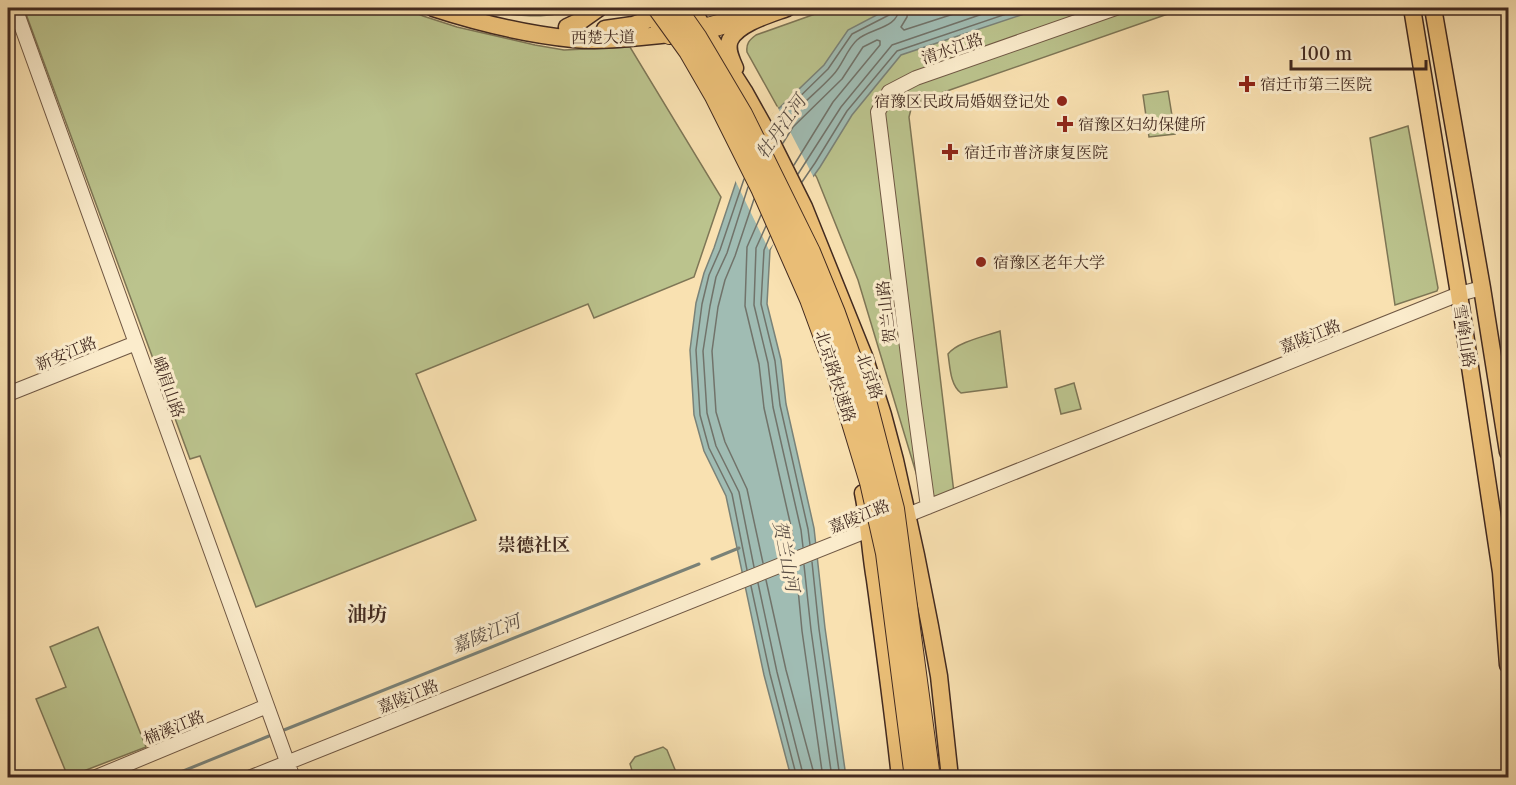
<svg xmlns="http://www.w3.org/2000/svg" width="1516" height="785" font-family="'Libre Caslon Text','Noto Serif SC',serif">
  <style>
    .green { fill: #bbc38d; stroke: #7e7656; stroke-width: 1.5 }
    .water { fill: #a0bcb3; stroke: #7a8278; stroke-width: 1.5 }
    .pier { fill: #f9e1b1 }
    .lines { fill: none; stroke-linecap: round; stroke-linejoin: round }
    .shore { stroke: #71736a; stroke-width: 1.5 }
    .stream { stroke: #7a8278; stroke-width: 3 }
    .minor-casing { stroke: #705844; stroke-width: 16 }
    .major-casing { stroke: #422a20; stroke-width: 19 }
    .highway-casing { stroke: #422a20; stroke-width: 22 }
    .minor { stroke: #fbeccc; stroke-width: 14 }
    .major { stroke: #ecc078; stroke-width: 16 }
    .highway { stroke: #ecc078; stroke-width: 20 }
    .highway-bridge-casing { stroke: #422a20; stroke-width: 22; stroke-linecap: butt }
    .highway-bridge { stroke: #ecc078; stroke-width: 20 }
    .poi-dot { fill: #8f2418; stroke: #fbeccc; stroke-width: 2 }
    .labels { text-anchor: middle; stroke-width: 6; stroke-linejoin: round; paint-order: stroke }
    .street-label { font-size: 16px; fill: #422a20; stroke: #fbeccc }
    .poi-label { font-size: 16px; fill: #422a20; stroke: #fbeccc; text-anchor: start }
    .water-label { font-size: 18px; font-style: italic; fill: #5a4e45; stroke: #fbeccc }
    .neighbourhood-label { font-size: 18px; font-weight: bold; fill: #422a20; stroke: #fbeccc }
    .quarter-label { font-size: 20px; font-weight: bold; fill: #422a20; stroke: #fbeccc }
  </style>
  <rect width="100%" height="100%" fill="#f9e1b1"/>
  <filter id="stains"><feTurbulence type="fractalNoise" baseFrequency=".00333" numOctaves="4"/><feColorMatrix values="0 0 0 0 .2 0 0 0 0 .09 0 0 0 0 .02 0 0 0 .5 -.17"/></filter>
  <radialGradient id="worn" r=".72"><stop offset=".6" stop-color="#630" stop-opacity="0"/><stop offset="1" stop-color="#630" stop-opacity=".3"/></radialGradient>
  <path class="green" d="M 25,8 L 404,8 L 423,16 L 457,27 L 535,45 L 564,50 L 630,47 L 721,197 L 694,277 L 594,318 L 588,304 L 416,374 L 476,520 L 256,607 L 200,456 L 190,459 L 26,14 Z
    M 478,8 L 573,8 C 551,21 502,15 478,8 Z
    M 832,8 L 1185,8 L 924,99 L 911,109 L 909,117 L 954,493 L 936,499 L 924,494 L 920,486 L 858,280 L 817,178 L 747,52 C 746,44 749,40 756,35 Z
    M 1168,91 L 1175,134 L 1149,137 L 1143,95 Z
    M 1408,126 L 1438,288 L 1437,291 L 1395,305 L 1370,138 Z
    M 1000,331 L 1007,387 L 961,393 C 950,385 950,366 948,354 C 957,342 986,336 1000,331 Z
    M 1074,383 L 1081,409 L 1061,414 L 1055,389 Z
    M 98,627 L 146,747 L 68,777 L 36,699 L 66,687 L 50,647 Z
    M 663,747 L 667,750 L 678,777 L 634,777 L 630,764 L 635,757 Z"/>
  <path class="water" d="M 890,8 L 1042,8 L 901,55 L 852,115 L 820,167 L 785,216 L 770,250 L 767,304 L 781,360 L 786,404 L 814,528 L 825,628 L 846,777 L 791,777 L 764,675 L 726,496 L 704,451 L 694,415 L 690,350 L 696,303 L 704,273 L 714,248 L 737,179 L 774,113 L 824,65 L 848,30 Z"/>
  <path class="pier" d="M 777,106 L 815,180 L 788,217 L 779,236 L 769,250 L 734,178 Z"/>
  <g class="lines">
    <path class="shore" d="M 908,8 L 907,17 L 901,27 L 904,30 L 972,8
      M 774,125 L 780,116 L 828,69 L 852,34 L 889,15 L 891,12 L 892,8
      M 778,134 C 792,110 815,95 833,75 C 842,66 847,49 857,40 C 870,28 898,29 899,8
      M 783,143 L 793,127 L 842,79 L 863,47 L 877,40 L 880,41 L 880,45 L 833,102 L 794,165
      M 798,174 L 841,107 L 892,45 L 1000,8
      M 744,179 L 720,250 L 709,275 L 702,304 L 696,350 L 700,415 L 709,448 L 732,494 L 747,570
      M 802,182 L 815,163 L 847,111 L 897,51 L 1024,8
      M 748,187 L 727,253 L 716,277 L 710,306 L 703,351 L 707,413 L 716,446 L 739,492 L 754,567
      M 754,199 L 735,256 L 725,280 L 718,307 L 712,351 L 716,412 L 725,442 L 747,489 L 763,563
      M 761,215 L 747,247 L 745,306 L 759,364 L 764,408 L 792,531 L 794,551
      M 766,226 L 756,248 L 754,305 L 768,363 L 773,407 L 801,530 L 803,547
      M 770,236 L 764,250 L 761,304 L 775,361 L 780,405 L 808,529 L 810,545
      M 812,562 L 819,629 L 840,778
      M 804,565 L 811,630 L 832,778
      M 796,568 L 802,631 L 823,778
      M 766,580 L 786,670 L 813,770 L 813,778
      M 758,583 L 777,672 L 804,778
      M 751,586 L 770,674 L 797,778"/>
    <path class="stream" d="M 712,559 L 739,548
      M 284,730 L 699,564
      M 166,778 L 269,736"/>
    <g class="minor-casing">
      <path id="minor" d="M 15,8 L 293,778
        M 8,394 L 136,343
        M 928,507 L 914,404 L 878,112 L 889,92 L 916,78 L 1116,8
        M 900,518 L 1459,294 L 1482,288
        M 94,778 L 267,706
        M 249,778 L 876,527"/>
    </g>
    <g class="major-casing">
      <path id="major" d="M 433,8 C 479,23 525,34 573,39 C 605,42 639,37 670,34
        M 691,8 L 744,91 L 763,125 L 804,207 L 864,356 L 883,415 L 895,460 L 916,555 L 930,626 L 939,676 L 950,778
        M 1412,8 L 1459,294 L 1501,572 L 1508,665
        M 1433,8 L 1482,288 L 1508,452
        M 567,27 L 582,20 L 599,8
        M 605,29 L 633,25 L 664,14
        M 735,68 C 731,59 726,49 730,40 C 738,23 771,14 787,8
        M 863,493 C 869,522 870,551 875,580 C 884,646 893,711 900,778"/>
    </g>
    <g class="highway-casing">
      <path id="highway" d="M 647,8 L 670,34 L 704,29 L 744,18 L 772,8"/>
    </g>
    <use href="#minor" class="minor"/>
    <use href="#major" class="major"/>
    <use href="#highway" class="highway"/>
    <g class="highway-bridge-casing">
      <path id="highway-bridge" d="M 658,8 L 689,51 L 715,96 L 761,188 L 810,299 L 836,370 L 870,482 L 886,553 L 915,778
        M 676,8 L 697,38 L 742,114 L 810,252 L 835,313 L 865,397 L 894,509 L 930,778"/>
    </g>
    <use href="#highway-bridge" class="highway-bridge"/>
  </g>
  <g class="poi-dot">
    <path d="M1244 75h6v6h6v6h-6v6h-6v-6h-6v-6h6z"/>
    <circle cx="1062" cy="101" r="6"/>
    <path d="M1062 115h6v6h6v6h-6v6h-6v-6h-6v-6h6z"/>
    <path d="M947 143h6v6h6v6h-6v6h-6v-6h-6v-6h6z"/>
    <circle cx="981" cy="262" r="6"/>
  </g>
  <g class="labels">
    <g class="street-label">
      <text transform="translate(603 37) rotate(-1)" y="6">西楚大道</text>
      <text transform="translate(952 48) rotate(-19)" y="6">清水江路</text>
      <text transform="translate(886 312) rotate(-97)" y="6">贺兰山路</text>
      <text transform="translate(1310 336) rotate(-22)" y="6">嘉陵江路</text>
      <text transform="translate(1465 336) rotate(81)" y="6">雪峰山路</text>
      <text transform="translate(66 353) rotate(-22)" y="6">新安江路</text>
      <text transform="translate(836 376) rotate(72)" y="6">北京路快速路</text>
      <text transform="translate(870 376) rotate(71)" y="6">北京路</text>
      <text transform="translate(169 387) rotate(70)" y="6">峨眉山路</text>
      <text transform="translate(859 516) rotate(-22)" y="6">嘉陵江路</text>
      <text transform="translate(408 696) rotate(-22)" y="6">嘉陵江路</text>
      <text transform="translate(174 727) rotate(-22)" y="6">楠溪江路</text>
    </g>
    <g class="poi-label">
      <text x="1260" y="90">宿迁市第三医院</text>
      <text x="1050" y="107" text-anchor="end">宿豫区民政局婚姻登记处</text>
      <text x="1078" y="130">宿豫区妇幼保健所</text>
      <text x="964" y="158">宿迁市普济康复医院</text>
      <text x="993" y="268">宿豫区老年大学</text>
    </g>
    <g class="water-label">
      <text transform="translate(781 127) rotate(-55)" y="6">牡丹江河</text>
      <text transform="translate(786 556) rotate(79)" y="6">贺兰山河</text>
      <text transform="translate(486 634) rotate(-22)" y="6">嘉陵江河</text>
    </g>
    <g class="neighbourhood-label">
      <text x="534" y="551">崇德社区</text>
    </g>
    <g class="quarter-label">
      <text x="367" y="621">油坊</text>
    </g>
  </g>
  <rect width="1516" height="785" fill="none" stroke="#f9e1b1" stroke-width="30"/>
  <rect x="9" y="9" width="1498" height="767" fill="none" stroke="#422a20" stroke-width="3"/>
  <rect x="15" y="15" width="1486" height="755" fill="none" stroke="#422a20" stroke-width="1.5"/>
  <path d="M1291 60v9h135v-9" fill="none" stroke="#422a20" stroke-width="3"/>
  <text x="1300" y="60" font-size="18" fill="#422a20" stroke="#fbeccc" stroke-width="4.5" paint-order="stroke">100 m</text>
  <rect width="100%" height="100%" filter="url(#stains)"/>
  <rect width="100%" height="100%" fill="url(#worn)"/>
</svg>
